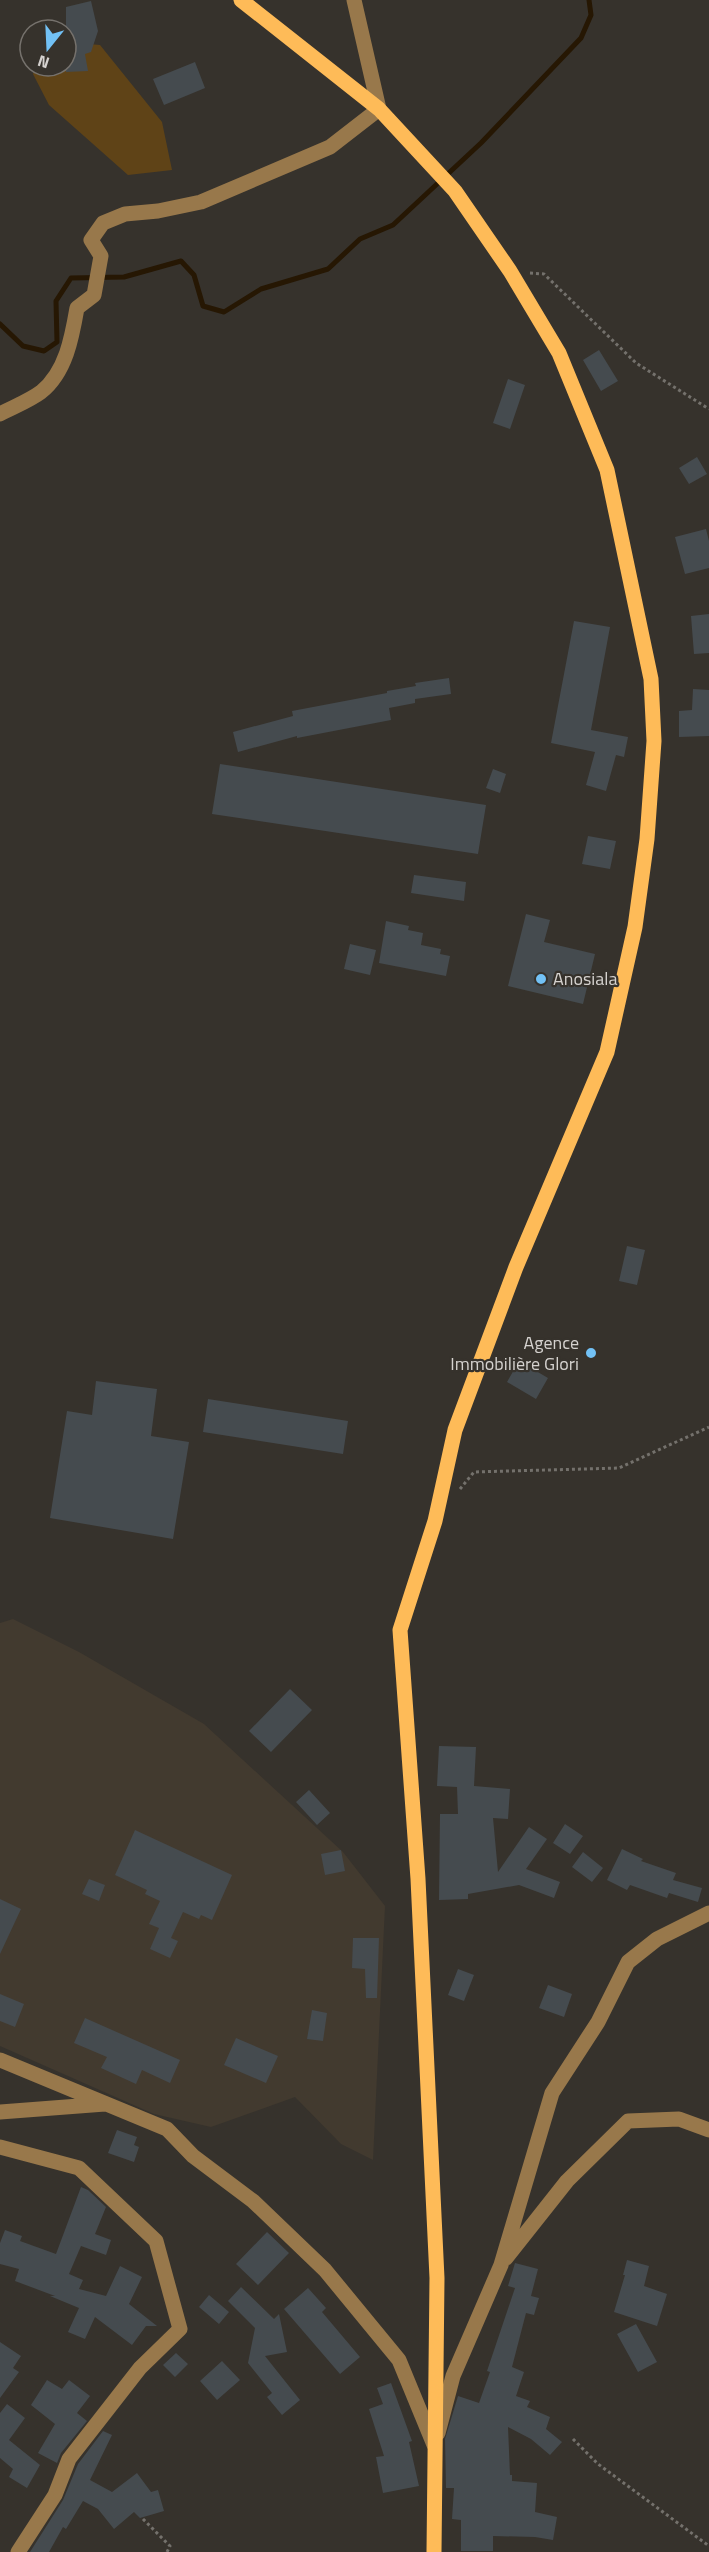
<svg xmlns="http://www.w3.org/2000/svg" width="709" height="2552" font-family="'Titillium Web',sans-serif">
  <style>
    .built { fill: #423a2f }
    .green { fill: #5f4317 }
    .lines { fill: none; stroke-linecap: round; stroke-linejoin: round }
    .stream { stroke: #261703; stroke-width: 5 }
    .building { fill: #454b4f }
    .path { stroke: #74716c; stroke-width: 3; stroke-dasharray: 3 3; stroke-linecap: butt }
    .minor { stroke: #98784b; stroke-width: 15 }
    .major { stroke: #febb58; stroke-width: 15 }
    .poi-dot { fill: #72c1f5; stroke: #36322c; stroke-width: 2 }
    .labels { text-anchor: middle; stroke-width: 4.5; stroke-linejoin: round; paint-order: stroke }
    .poi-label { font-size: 18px; fill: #d5d2cf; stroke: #36322c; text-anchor: start }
  </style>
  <rect width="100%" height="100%" fill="#36322c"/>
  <path class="built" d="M 13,1619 L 79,1652 L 204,1724 L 343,1852 L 385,1906 L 373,2160 L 341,2144 L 295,2097 L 211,2127 L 154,2114 L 0,2046 L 0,1623 Z"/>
  <path class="green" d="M 66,42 L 100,45 L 162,122 L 172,170 L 128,175 L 49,105 L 33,74 L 36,66 L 66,66 Z"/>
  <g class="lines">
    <path class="stream" d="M 0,324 L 23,346 L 44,351 L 57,342 L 56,301 L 71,278 L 124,277 L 181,261 L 194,275 L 203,306 L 224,312 L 261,289 L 328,269 L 360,239 L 393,225 L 481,143 L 581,38 L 591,15 L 589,0"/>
  </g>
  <path class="building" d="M 91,1 L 98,31 L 91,52 L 85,54 L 88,71 L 66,72 L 66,7 Z
    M 195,62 L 205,88 L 164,105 L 153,79 Z
    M 599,350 L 618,381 L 601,391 L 583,360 Z
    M 508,379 L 525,385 L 510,429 L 493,423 Z
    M 697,457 L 707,474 L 689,484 L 679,468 Z
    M 706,529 L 709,541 L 709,568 L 685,574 L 675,537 Z
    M 709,614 L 709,653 L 694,654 L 691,616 Z
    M 574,621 L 610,627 L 591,730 L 628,737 L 624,757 L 616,755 L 606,791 L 586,785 L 595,752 L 551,743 Z
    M 449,678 L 451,694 L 415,699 L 415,703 L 389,708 L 391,720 L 297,738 L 297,736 L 238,752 L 233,732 L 293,716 L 292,711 L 387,693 L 387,691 L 416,686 L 415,683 Z
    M 693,689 L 709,690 L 709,736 L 679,737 L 679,711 L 692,710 Z
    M 220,764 L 486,805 L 478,854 L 212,814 Z
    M 493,769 L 506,774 L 500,793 L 486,788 Z
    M 588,836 L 616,841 L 610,869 L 582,864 Z
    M 414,875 L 466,882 L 464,901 L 411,893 Z
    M 526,914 L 550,920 L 544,942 L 595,954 L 583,1004 L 508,986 Z
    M 386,921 L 409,926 L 408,930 L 423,933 L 421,945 L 441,949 L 440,954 L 450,956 L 446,976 L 379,963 Z
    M 350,944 L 376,950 L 370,975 L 344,969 Z
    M 627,1246 L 645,1250 L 637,1285 L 619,1281 Z
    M 519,1361 L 548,1378 L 536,1399 L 507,1382 Z
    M 96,1381 L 157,1389 L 151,1436 L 189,1442 L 173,1539 L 50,1518 L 67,1411 L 92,1415 Z
    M 208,1399 L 348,1421 L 343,1454 L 203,1432 Z
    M 290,1689 L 312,1710 L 271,1752 L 249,1731 Z
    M 439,1746 L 476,1747 L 474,1786 L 510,1789 L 508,1819 L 493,1818 L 498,1872 L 529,1827 L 547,1839 L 526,1869 L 560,1882 L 554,1898 L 519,1885 L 468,1894 L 468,1899 L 439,1900 L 440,1814 L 458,1814 L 457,1787 L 437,1786 Z
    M 309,1790 L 330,1813 L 317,1825 L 296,1802 Z
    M 565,1824 L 583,1836 L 570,1854 L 553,1843 Z
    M 135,1830 L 232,1875 L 212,1920 L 201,1915 L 199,1919 L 183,1912 L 171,1938 L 178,1941 L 170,1958 L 150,1949 L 159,1928 L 149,1924 L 160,1901 L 145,1894 L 147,1890 L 115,1875 Z
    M 622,1849 L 643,1859 L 641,1861 L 676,1873 L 673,1880 L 702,1888 L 698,1902 L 669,1893 L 667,1898 L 630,1885 L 627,1890 L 607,1880 Z
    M 341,1850 L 345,1871 L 325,1875 L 321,1854 Z
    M 583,1852 L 603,1868 L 592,1882 L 572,1867 Z
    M 89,1879 L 105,1885 L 99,1901 L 82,1894 Z
    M 0,1899 L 21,1909 L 0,1954 Z
    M 353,1938 L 379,1938 L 377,1998 L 366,1998 L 365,1969 L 352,1968 Z
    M 458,1969 L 474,1975 L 464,2001 L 448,1995 Z
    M 548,1985 L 572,1994 L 564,2017 L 539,2008 Z
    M 0,1994 L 24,2004 L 15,2027 L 0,2021 Z
    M 312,2010 L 327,2013 L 323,2041 L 307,2039 Z
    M 85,2018 L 180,2060 L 170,2083 L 142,2070 L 136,2084 L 101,2068 L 107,2057 L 74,2043 Z
    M 236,2038 L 278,2056 L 266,2083 L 224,2065 Z
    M 117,2130 L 137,2137 L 134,2145 L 139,2147 L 134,2162 L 108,2153 Z
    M 81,2187 L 88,2190 L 106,2207 L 95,2234 L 111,2240 L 106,2255 L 81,2246 L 69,2274 L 83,2280 L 79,2289 L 106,2296 L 120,2266 L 142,2277 L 129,2304 L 157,2326 L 146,2326 L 132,2345 L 95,2317 L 85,2339 L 68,2332 L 79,2308 L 50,2296 L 55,2296 L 15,2281 L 19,2269 L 0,2264 L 0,2243 L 5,2230 L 22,2236 L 20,2241 L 56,2254 Z
    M 267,2232 L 289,2253 L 258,2285 L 236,2264 Z
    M 627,2260 L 649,2266 L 644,2286 L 667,2294 L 657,2326 L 614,2312 L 625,2275 L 623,2275 Z
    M 515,2263 L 538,2269 L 531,2296 L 539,2298 L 534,2315 L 526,2313 L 512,2367 L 524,2372 L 516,2396 L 530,2401 L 527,2407 L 550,2417 L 546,2429 L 562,2442 L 550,2455 L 531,2439 L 508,2427 L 510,2475 L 512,2475 L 512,2481 L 537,2483 L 535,2512 L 557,2517 L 553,2540 L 535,2537 L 493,2536 L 493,2551 L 461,2551 L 461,2520 L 452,2519 L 454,2488 L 446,2488 L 445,2439 L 458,2396 L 479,2403 L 490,2372 L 487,2371 L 515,2288 L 508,2286 Z
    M 241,2287 L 274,2319 L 279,2314 L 287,2352 L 265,2356 L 300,2400 L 282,2415 L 267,2397 L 272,2393 L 248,2363 L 255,2328 L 228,2301 Z
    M 308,2288 L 326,2308 L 322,2312 L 360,2357 L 340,2374 L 284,2309 Z
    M 209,2295 L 229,2312 L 219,2324 L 199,2307 Z
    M 636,2324 L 657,2362 L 638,2372 L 617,2334 Z
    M 0,2342 L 21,2356 L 13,2368 L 19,2372 L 0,2398 Z
    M 176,2353 L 188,2364 L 175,2377 L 163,2365 Z
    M 222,2361 L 240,2380 L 217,2400 L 200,2381 Z
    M 47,2380 L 62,2389 L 69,2380 L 90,2396 L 77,2413 L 87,2421 L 61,2453 L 57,2463 L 38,2453 L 55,2424 L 31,2405 Z
    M 391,2383 L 412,2441 L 409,2442 L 419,2486 L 383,2493 L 376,2457 L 384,2456 L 369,2409 L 383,2404 L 377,2388 Z
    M 7,2404 L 25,2418 L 9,2440 L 40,2465 L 27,2488 L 9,2477 L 13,2469 L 0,2458 L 0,2413 Z
    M 103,2431 L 112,2435 L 90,2480 L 112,2492 L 137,2473 L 151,2492 L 158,2490 L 164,2511 L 140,2518 L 134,2512 L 114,2529 L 98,2509 L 83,2501 L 66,2529 L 63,2527 L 49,2552 L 30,2552 L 63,2500 L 78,2464 Z"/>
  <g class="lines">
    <path class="path" d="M 530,273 L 544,274 L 636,363 L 709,409
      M 460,1489 L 474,1472 L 619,1468 L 709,1427
      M 573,2439 L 598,2464 L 709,2546
      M 143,2519 L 170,2546 L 167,2552"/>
    <path class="minor" d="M 0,414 C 13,407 29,401 41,392 C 66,372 72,337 77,308 L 94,295 L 101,256 L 91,240 L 103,223 L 125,214 L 158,211 L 201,202 L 330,147 L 379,109 L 354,0
      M 0,2060 L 167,2129 L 193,2156 L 253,2201 L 325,2270 L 399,2360 L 434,2445
      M 0,2112 L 105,2104
      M 0,2147 L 79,2168 L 156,2241 L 180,2329 L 140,2368 L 69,2459 L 55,2495 L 18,2552
      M 506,2258 L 567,2181 L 628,2121 L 679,2119 L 709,2130
      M 438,2433 L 453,2376 L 501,2265 L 552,2093 L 598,2022 L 628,1962 L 657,1939 L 709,1913"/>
    <path class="major" d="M 241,0 L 379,109 L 455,191 L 510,271 L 559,353 L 607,470 L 651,679 L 654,741 L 647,839 L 635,927 L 607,1052 L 516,1267 L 455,1430 L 435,1521 L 400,1630 L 418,1879 L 437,2278 L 434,2552"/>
  </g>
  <g class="poi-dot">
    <circle cx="541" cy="979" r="6"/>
    <circle cx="591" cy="1353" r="6"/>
  </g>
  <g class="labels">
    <g class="poi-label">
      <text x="553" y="985">Anosiala</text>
      <text x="579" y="1349" text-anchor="end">Agence<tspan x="579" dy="21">Immobilière Glori</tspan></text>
    </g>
  </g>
  <g transform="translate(48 48) rotate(198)"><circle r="28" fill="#36322c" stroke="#76726d" stroke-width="1.5"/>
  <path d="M0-4.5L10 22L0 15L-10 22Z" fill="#72c1f5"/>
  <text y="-9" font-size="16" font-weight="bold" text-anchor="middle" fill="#d5d2cf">N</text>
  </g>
</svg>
